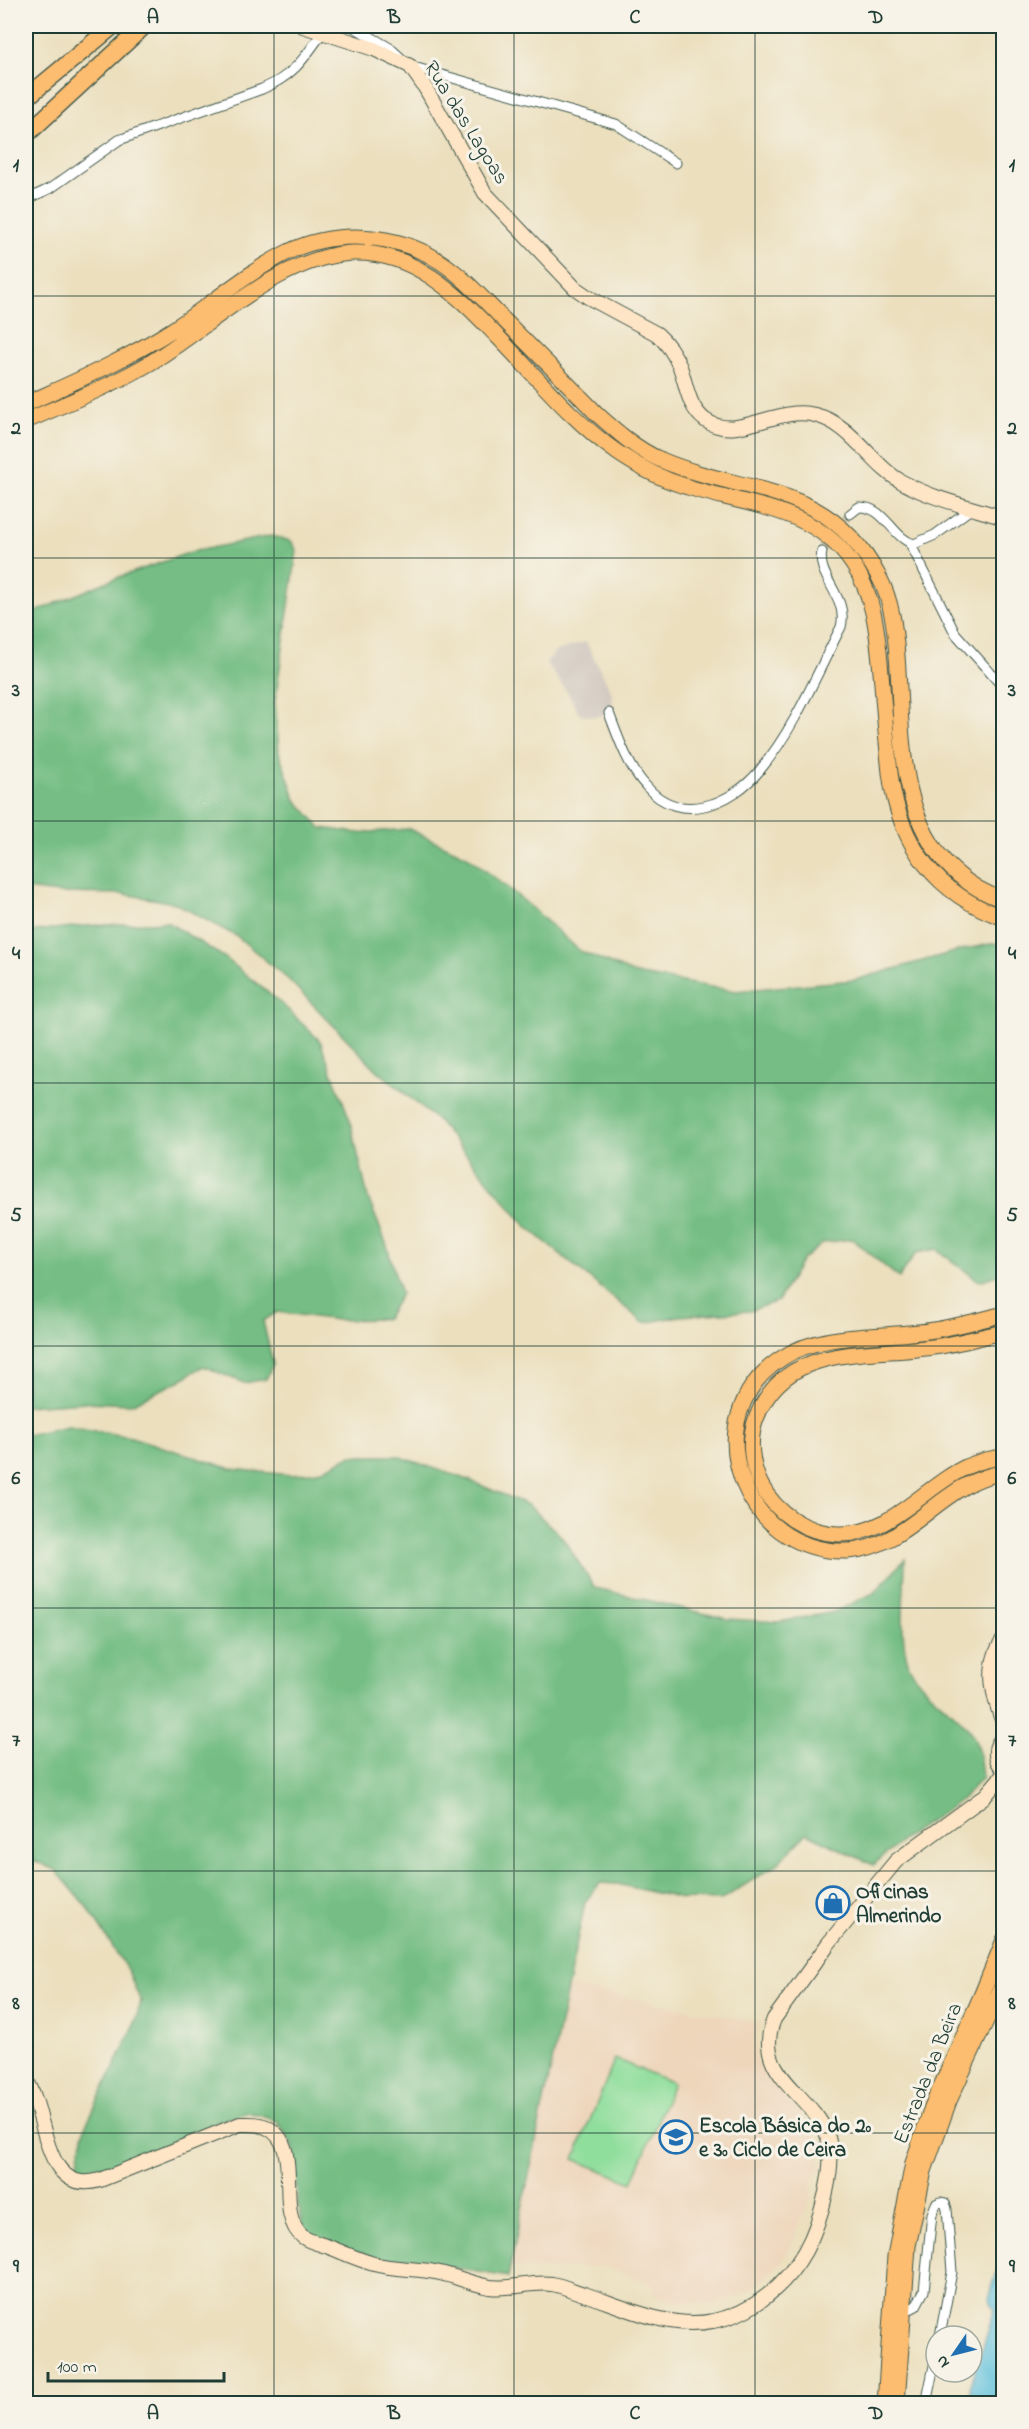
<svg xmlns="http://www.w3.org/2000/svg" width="1029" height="2429" font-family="'Indie Flower',sans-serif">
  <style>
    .built { fill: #eed6bb }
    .industrial { fill: #ccc2b9 }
    .green { fill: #90de9c; stroke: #588e68; stroke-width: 1.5 }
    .forest { fill: #74bd84; stroke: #4a7d5c; stroke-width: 1.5 }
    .water { fill: #5fc1dd; stroke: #3f7f88; stroke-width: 1.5 }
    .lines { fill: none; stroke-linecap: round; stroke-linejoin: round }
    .street-tunnel { stroke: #c2bfa2; stroke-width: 9; stroke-dasharray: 9 4.5; stroke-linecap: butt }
    .street-casing { stroke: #3e5549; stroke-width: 11 }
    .secondary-casing { stroke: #3e5549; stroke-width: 16 }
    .primary-casing { stroke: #3e5549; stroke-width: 17 }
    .highway-casing { stroke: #3e5549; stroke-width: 19 }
    .street { stroke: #fff; stroke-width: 9 }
    .secondary { stroke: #fee5c5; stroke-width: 14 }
    .primary { stroke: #fcbd6f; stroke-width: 15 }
    .highway { stroke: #fcbd6f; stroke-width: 16 }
    .grid { fill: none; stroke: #1f3d34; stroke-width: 1.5; stroke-opacity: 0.55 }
    .labels { text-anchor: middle; stroke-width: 6; stroke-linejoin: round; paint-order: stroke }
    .street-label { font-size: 21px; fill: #1f3d34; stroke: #f7f3e8 }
    .poi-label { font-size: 21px; font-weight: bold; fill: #1f3d34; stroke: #f7f3e8; text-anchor: start }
    .neatline { fill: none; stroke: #1f3d34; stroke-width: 2 }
    .grid-label { font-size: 20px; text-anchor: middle; font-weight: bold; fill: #1f3d34 }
  </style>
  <rect width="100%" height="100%" fill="#f7f3e8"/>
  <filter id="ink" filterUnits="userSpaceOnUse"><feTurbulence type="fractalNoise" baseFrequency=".0167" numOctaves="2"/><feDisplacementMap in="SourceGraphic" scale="12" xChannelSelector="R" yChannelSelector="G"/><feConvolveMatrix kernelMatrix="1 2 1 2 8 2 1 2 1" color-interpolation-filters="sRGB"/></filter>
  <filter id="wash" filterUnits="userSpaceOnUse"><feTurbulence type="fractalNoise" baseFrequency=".008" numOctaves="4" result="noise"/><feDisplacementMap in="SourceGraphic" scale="24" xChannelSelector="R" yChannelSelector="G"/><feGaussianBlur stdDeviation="1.35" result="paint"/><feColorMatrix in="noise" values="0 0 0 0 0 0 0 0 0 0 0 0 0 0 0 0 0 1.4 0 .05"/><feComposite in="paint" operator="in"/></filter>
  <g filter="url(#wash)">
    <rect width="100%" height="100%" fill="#ebdfbd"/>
    <path class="built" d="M 568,1986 L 760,2023 L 755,2041 L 757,2061 L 764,2073 L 812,2128 L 819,2146 L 821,2171 L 815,2175 L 810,2200 L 790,2249 L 778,2266 L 755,2287 L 738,2297 L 713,2304 L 674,2301 L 652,2294 L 655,2286 L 605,2266 L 545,2270 L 509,2266 Z"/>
    <path class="industrial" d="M 586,642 L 612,693 L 613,712 L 596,717 L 579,714 L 568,693 L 546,663 L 556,651 Z"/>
    <path class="green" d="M 615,2059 L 673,2083 L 632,2183 L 574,2159 Z"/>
    <path class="forest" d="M 271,536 L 291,541 L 297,551 L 275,701 L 279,753 L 296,800 L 321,828 L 358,833 L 409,829 L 467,856 L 523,900 L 580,951 L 635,974 L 735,991 L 855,980 L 961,950 L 995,943 L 1003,946 L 1004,1270 L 998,1275 L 979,1281 L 936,1249 L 916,1253 L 899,1278 L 852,1239 L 823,1243 L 802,1260 L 778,1301 L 750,1311 L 680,1316 L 644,1323 L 526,1226 L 439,1122 L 377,1070 L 289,980 L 238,937 L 175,903 L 124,894 L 59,893 L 26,889 L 26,616 L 111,580 L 191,552 Z
      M 167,922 L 224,957 L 282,1004 L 320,1041 L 350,1120 L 368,1198 L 386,1243 L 401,1294 L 386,1319 L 337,1320 L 277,1312 L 263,1321 L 273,1364 L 266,1379 L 244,1383 L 203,1366 L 179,1381 L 131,1404 L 86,1402 L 26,1406 L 26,932 L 82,926 Z
      M 68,1426 L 131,1437 L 232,1469 L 291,1475 L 323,1470 L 350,1456 L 398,1456 L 468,1480 L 528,1505 L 562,1537 L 595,1588 L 728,1619 L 779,1622 L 834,1612 L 874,1593 L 905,1559 C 905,1590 898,1636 909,1665 C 922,1695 955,1708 971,1733 C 979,1744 981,1765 982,1778 L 962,1799 L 905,1838 L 873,1865 L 807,1833 L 775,1866 L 721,1900 L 682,1899 L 617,1884 L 600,1883 L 585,1902 L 508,2277 L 431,2264 L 378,2259 L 319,2239 L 304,2229 L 298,2205 L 293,2145 L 277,2121 L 248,2112 L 218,2122 L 100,2175 L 75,2175 L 85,2127 L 133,2028 L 141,2002 L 128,1971 L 90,1911 L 56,1870 L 26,1857 L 26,1435 Z"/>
    <path class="water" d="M 1003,2251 L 1003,2403 L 973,2403 L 970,2388 L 995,2309 L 989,2299 Z"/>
  </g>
  <g filter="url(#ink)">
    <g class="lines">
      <path class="street-tunnel" d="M 822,552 L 850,514"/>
      <g class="street-casing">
        <path id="street" d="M 352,26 L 390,48 L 410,66 L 616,124 L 676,163
          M 26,33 L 26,42
          M 26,196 L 34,196 L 51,188 L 119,140 L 262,89 C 293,76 304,59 322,33
          M 850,514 L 859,507 C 885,506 892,538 914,544 L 935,535 L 972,508
          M 910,543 L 955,633 L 1004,688
          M 609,713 C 618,737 628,767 646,786 C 680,826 732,804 760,770 C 795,728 816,675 841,627 C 849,597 816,577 822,552
          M 904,2312 L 916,2306 L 924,2291 L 932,2214 L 936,2204 L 940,2202 L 945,2203 L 947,2209 L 952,2272 L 940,2336
          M 926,2404 L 936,2356"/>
      </g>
      <g class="secondary-casing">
        <path id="secondary" d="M 303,26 L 374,49 L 410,66 L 426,89 L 485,193 L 575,288 L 588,297 L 657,334 C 667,343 675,355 680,367 C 687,386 688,407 705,420 C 737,443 775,405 815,415 C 853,424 871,466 904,483 C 935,500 971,507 1004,518
          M 1004,1639 C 984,1666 993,1697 1004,1725
          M 1004,1737 C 993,1746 993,1759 1004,1769
          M 26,2080 C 48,2111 41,2197 100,2180 L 240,2124 C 249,2124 260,2123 268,2128 C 305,2147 273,2214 303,2237 C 310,2242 321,2244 329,2247 C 344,2253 359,2260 374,2264 C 395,2270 418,2268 440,2273 C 457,2277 473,2284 490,2287 C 510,2290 532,2281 552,2284 C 563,2286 574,2291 584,2294 C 624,2307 670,2330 713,2321 C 752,2314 786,2285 805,2251 C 820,2224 839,2161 826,2132 C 807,2091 752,2072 774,2019 L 828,1944 L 896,1861 L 985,1796 L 1004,1774"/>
      </g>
      <g class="primary-casing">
        <path id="primary" d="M 26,404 C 76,381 125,360 172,330 C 211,305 246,273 288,252 C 336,229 397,233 441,262 C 465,278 484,300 504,320 C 535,351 566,382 597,414 C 616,431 636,449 659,459 C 746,497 827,479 879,577 C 892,601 895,629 897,656 C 903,728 896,817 953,870 C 967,883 985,894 1004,900
          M 26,421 C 67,403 111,386 150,363 C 211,326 280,256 353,253 C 416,251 457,295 498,337 C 536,376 573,422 618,453 C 640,468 663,480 688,487 C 747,506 814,507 852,563 C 877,599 878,642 882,684 C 884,714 887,743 890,773 C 899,844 935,894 1004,918
          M 1004,1314 C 976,1321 948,1329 919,1332 C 875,1338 821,1332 782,1358 C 692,1416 742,1555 848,1551 C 910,1548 943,1479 1004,1473
          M 1004,1332 C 980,1337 957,1344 933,1347 C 867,1357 784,1342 756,1419 C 748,1440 751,1465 761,1485 C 776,1513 806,1533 838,1534 C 890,1536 924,1486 968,1466 C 980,1461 991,1458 1004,1457
          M 885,2404 L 895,2256 L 913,2163 L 932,2107 L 982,1994 L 1004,1940
          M 897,2404 L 908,2246 L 924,2171 L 949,2101 L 1004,1982"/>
      </g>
      <g class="highway-casing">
        <path id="highway" d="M 26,98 L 113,26
          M 26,135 L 144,26"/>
      </g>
      <use href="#street" class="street"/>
      <use href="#secondary" class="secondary"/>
      <use href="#primary" class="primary"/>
      <use href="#highway" class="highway"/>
    </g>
  </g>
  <path class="grid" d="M 274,26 L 274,2404M 514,26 L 514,2404M 755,26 L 755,2404M 26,296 L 1004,296M 26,558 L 1004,558M 26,821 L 1004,821M 26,1083 L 1004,1083M 26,1346 L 1004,1346M 26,1608 L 1004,1608M 26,1871 L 1004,1871M 26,2133 L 1004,2133"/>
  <defs>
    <g id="shop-ring" transform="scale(1.725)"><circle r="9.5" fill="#f7f3e8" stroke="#1f6fb2" stroke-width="1.5"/><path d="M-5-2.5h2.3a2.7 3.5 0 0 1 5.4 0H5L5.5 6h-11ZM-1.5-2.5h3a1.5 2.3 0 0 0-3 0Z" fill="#1f6fb2"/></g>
    <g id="school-ring" transform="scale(1.725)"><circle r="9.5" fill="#f7f3e8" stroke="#1f6fb2" stroke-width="1.5"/><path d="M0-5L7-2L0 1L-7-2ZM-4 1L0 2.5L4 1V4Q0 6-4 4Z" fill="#1f6fb2"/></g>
  </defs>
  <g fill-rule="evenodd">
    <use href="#shop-ring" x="833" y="1903"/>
    <use href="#school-ring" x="676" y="2137"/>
  </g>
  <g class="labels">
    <g class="street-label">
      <text transform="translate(467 122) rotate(58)" y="7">Rua das Lagoas</text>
      <text transform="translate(927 2073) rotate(-68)" y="7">Estrada da Beira</text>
    </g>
    <g class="poi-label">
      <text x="856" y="1898">Oficinas<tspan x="856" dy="24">Almerindo</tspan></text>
      <text x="699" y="2132">Escola Básica do 2º<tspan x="699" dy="24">e 3º Ciclo de Ceira</tspan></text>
    </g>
  </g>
  <rect width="1029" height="2429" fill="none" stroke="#f7f3e8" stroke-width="66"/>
  <g transform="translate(954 2354) rotate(235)"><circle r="28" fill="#f7f3e8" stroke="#a1aaa0" stroke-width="1.5"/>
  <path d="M0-4.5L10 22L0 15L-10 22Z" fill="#1f6fb2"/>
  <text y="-9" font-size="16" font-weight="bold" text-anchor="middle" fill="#1f3d34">N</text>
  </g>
  <path d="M48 2372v9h176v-9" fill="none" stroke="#1f3d34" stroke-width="3"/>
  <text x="57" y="2372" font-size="18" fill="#1f3d34" stroke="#f7f3e8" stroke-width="4.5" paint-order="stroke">100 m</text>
  <rect x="33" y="33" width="963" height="2363" class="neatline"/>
  <g class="grid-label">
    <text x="153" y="23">A</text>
    <text x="394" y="23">B</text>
    <text x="635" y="23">C</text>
    <text x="876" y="23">D</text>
    <text x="16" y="171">1</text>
    <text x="1012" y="171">1</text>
    <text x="16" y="434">2</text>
    <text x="1012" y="434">2</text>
    <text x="16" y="696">3</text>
    <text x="1012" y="696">3</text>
    <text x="16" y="959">4</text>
    <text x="1012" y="959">4</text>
    <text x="16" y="1221">5</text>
    <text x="1012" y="1221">5</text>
    <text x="16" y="1484">6</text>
    <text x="1012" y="1484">6</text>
    <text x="16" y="1746">7</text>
    <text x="1012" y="1746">7</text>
    <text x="16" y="2009">8</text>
    <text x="1012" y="2009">8</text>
    <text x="16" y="2272">9</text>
    <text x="1012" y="2272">9</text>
    <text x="153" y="2419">A</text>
    <text x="394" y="2419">B</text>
    <text x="635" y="2419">C</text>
    <text x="876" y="2419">D</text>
  </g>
</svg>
